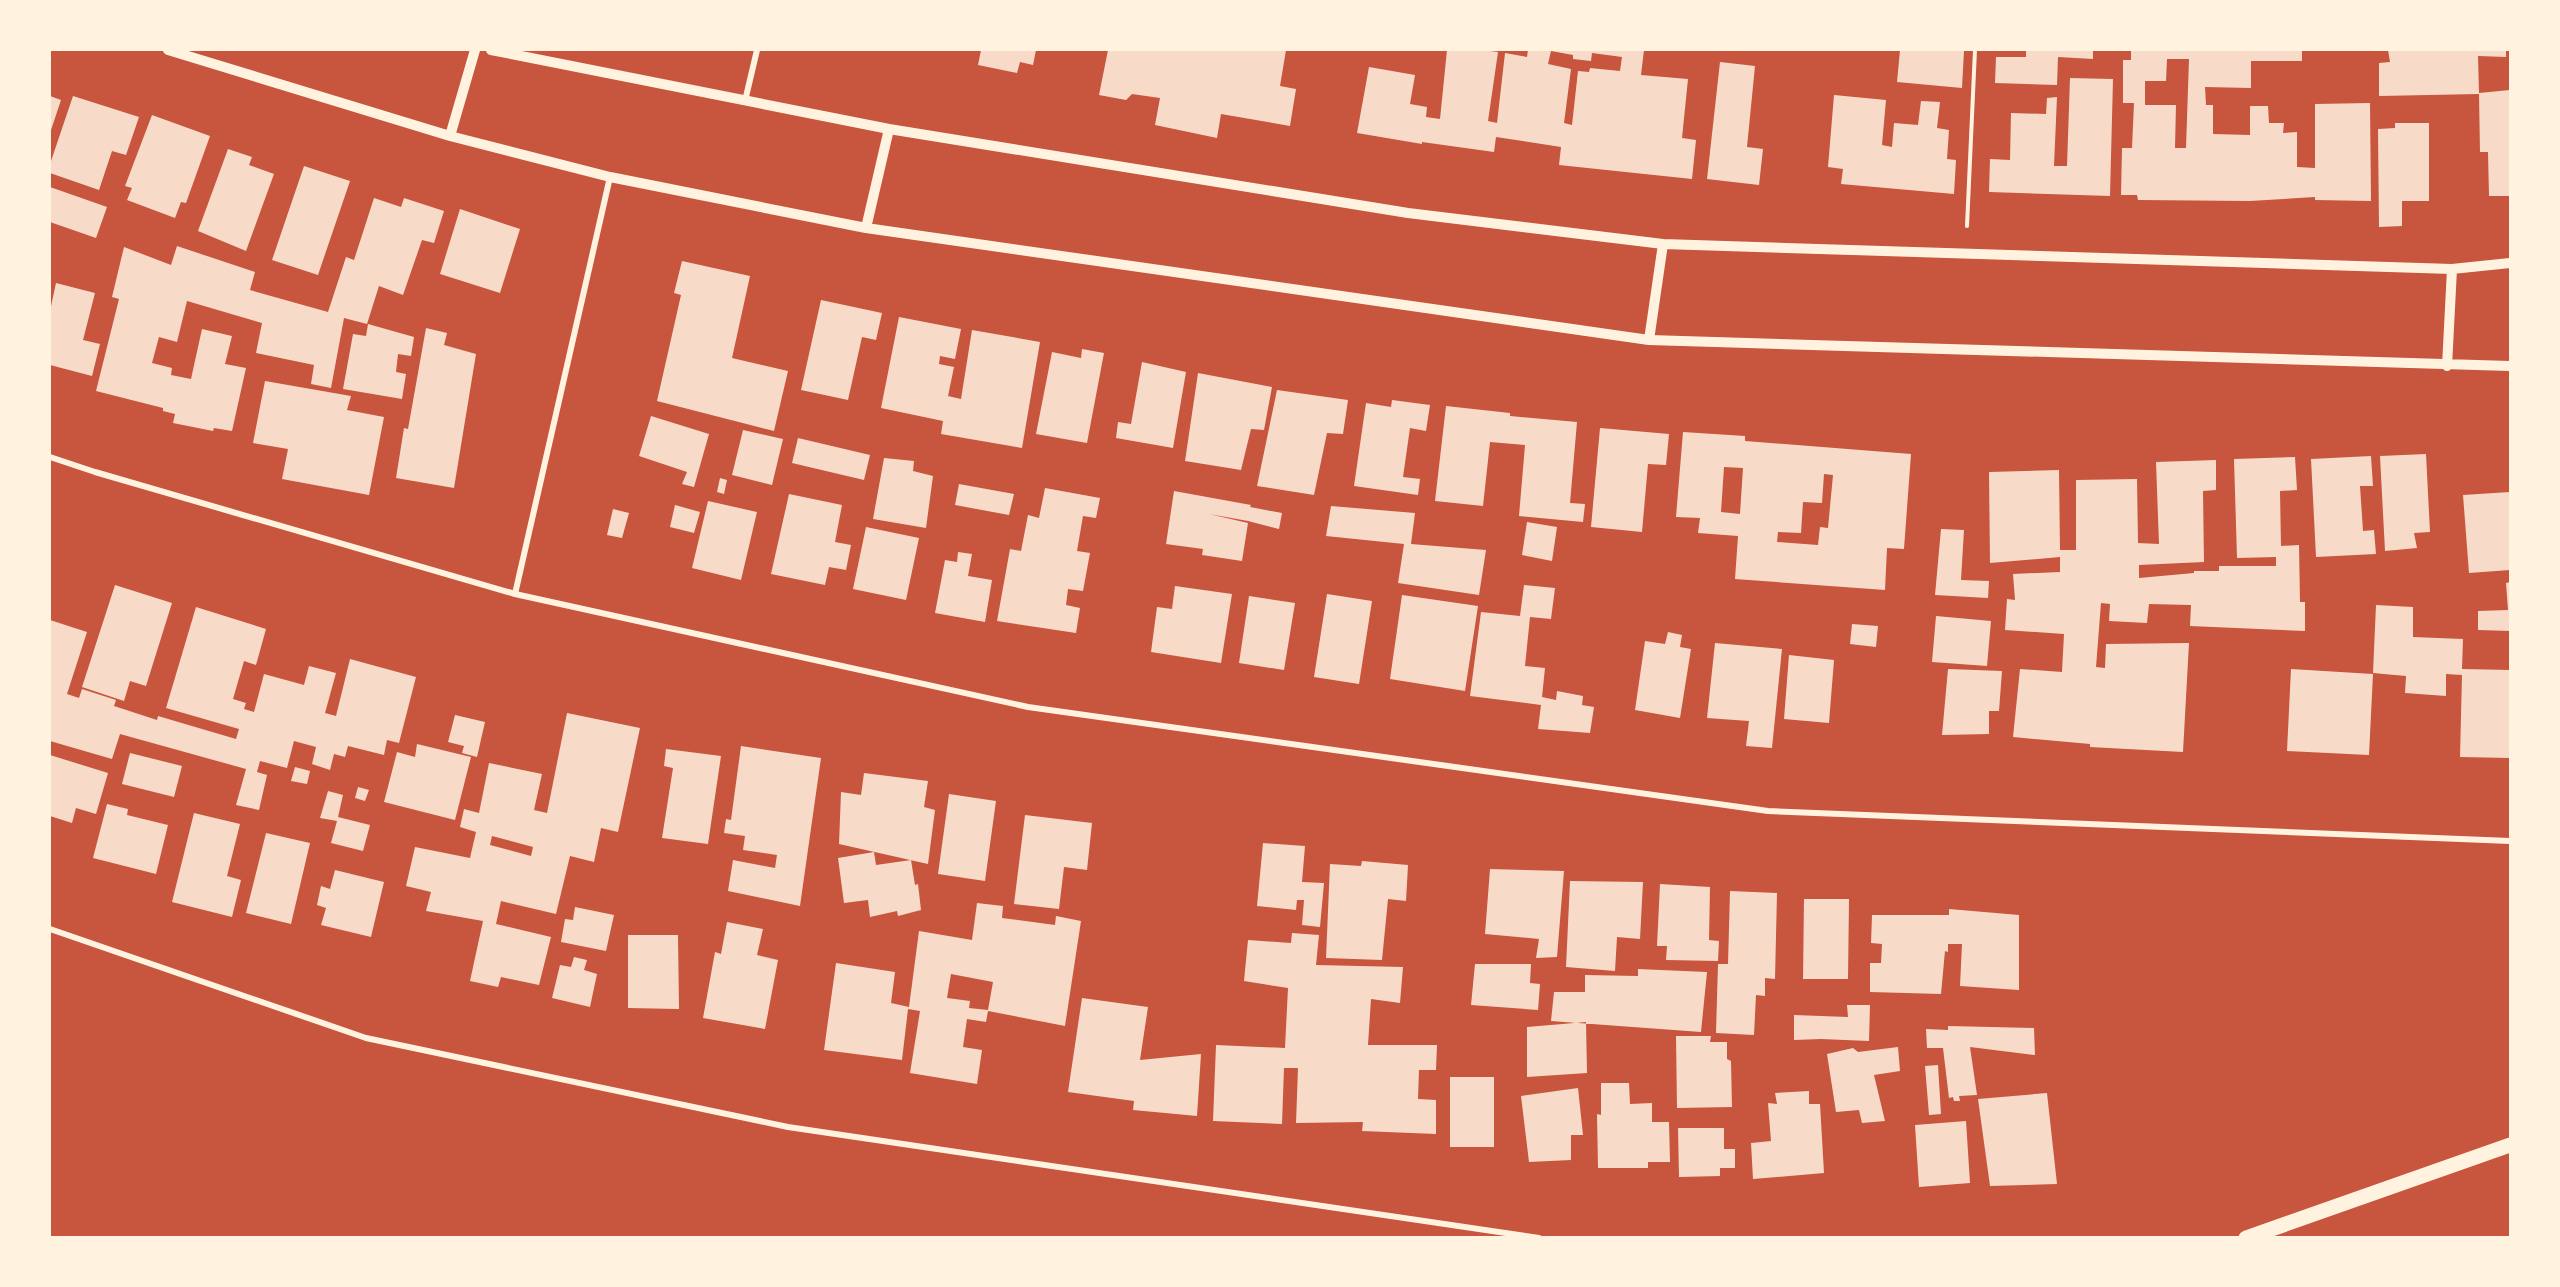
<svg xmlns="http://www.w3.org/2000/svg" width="2560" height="1287" font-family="'Roboto Serif',serif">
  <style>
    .building { fill: #f7dbc8; fill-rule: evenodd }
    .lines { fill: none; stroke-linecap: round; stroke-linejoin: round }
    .path { stroke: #fff3e0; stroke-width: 4 }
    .minor { stroke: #fff3e0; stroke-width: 6 }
    .tertiary { stroke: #fff3e0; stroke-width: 10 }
    .primary { stroke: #fff3e0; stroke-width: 15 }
  </style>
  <rect width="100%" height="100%" fill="#c8553d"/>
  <path class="building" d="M 981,50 L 1036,50 L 1033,65 L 1020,62 L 1017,73 L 978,65 Z
    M 1108,50 L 1286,50 L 1280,86 L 1296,89 L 1290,126 L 1221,114 L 1217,138 L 1155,125 L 1160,98 L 1132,94 L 1126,100 L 1099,95 Z
    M 1447,50 L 1482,50 L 1498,52 L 1488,121 L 1497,123 L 1505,53 L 1527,57 L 1528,50 L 1644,50 L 1641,75 L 1688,79 L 1682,138 L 1696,140 L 1692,179 L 1559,165 L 1561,147 L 1496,137 L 1494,152 L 1422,142 L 1422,144 L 1357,133 L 1369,67 L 1415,75 L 1410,104 L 1427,107 L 1426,117 L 1440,119 ZM 1551,51 L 1573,55 L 1573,59 L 1591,61 L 1592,53 L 1622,57 L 1620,71 L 1590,68 L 1589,72 L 1578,71 L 1572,125 L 1564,123 L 1571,69 L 1548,64 Z
    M 1900,50 L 1964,51 L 1962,88 L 1897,82 Z
    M 2026,50 L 2093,50 L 2093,59 L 2058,57 L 2057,85 L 1995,83 L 1996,57 L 2026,57 Z
    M 2131,50 L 2302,50 L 2302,61 L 2251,61 L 2251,88 L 2205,87 L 2206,105 L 2213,105 L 2213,134 L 2250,135 L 2250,106 L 2268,106 L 2269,123 L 2284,123 L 2283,133 L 2297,132 L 2297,167 L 2315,168 L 2315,104 L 2370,103 L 2371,201 L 2315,200 L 2315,197 L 2250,201 L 2138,200 L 2137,195 L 2121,195 L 2122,148 L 2132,148 L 2134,103 L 2123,103 L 2123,60 L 2131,60 ZM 2167,59 L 2189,59 L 2186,148 L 2175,148 L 2176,105 L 2145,105 L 2145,81 L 2166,81 Z
    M 2388,50 L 2506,50 L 2506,57 L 2478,56 L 2479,93 L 2510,90 L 2510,196 L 2489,196 L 2488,152 L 2480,152 L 2479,94 L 2379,96 L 2379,63 L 2390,62 Z
    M 1720,62 L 1755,66 L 1747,147 L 1763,149 L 1759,185 L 1707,179 Z
    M 2070,78 L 2113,79 L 2110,196 L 1989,192 L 1990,159 L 2010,160 L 2011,113 L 2046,114 L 2047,98 L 2057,97 L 2054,166 L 2067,166 Z
    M 1834,95 L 1886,100 L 1882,145 L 1892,147 L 1894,123 L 1918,125 L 1921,101 L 1940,102 L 1937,128 L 1949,130 L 1947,159 L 1956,160 L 1954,194 L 1841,184 L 1843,169 L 1828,167 Z
    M 50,96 L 61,100 L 50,133 Z
    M 73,96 L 139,117 L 126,155 L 112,151 L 99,190 L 50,173 L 50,164 Z
    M 152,115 L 210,136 L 186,203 L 181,202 L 175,218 L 127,200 L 132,188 L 125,186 Z
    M 2395,123 L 2429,123 L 2429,201 L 2402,201 L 2402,226 L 2379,227 L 2378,129 L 2395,128 Z
    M 228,149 L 252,157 L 249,165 L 274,174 L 246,251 L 198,231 Z
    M 304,166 L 350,181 L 318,275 L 272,260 Z
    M 50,187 L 107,207 L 96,238 L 50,222 Z
    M 374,198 L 401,207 L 404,198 L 444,211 L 434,243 L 422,240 L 403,295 L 379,286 L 367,324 L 344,318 L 331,388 L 311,384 L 314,365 L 256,353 L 262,323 L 187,301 L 177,342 L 159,337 L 152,363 L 172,368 L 171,375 L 191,379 L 202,329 L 232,336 L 225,364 L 246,368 L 232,431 L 214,428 L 213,431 L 173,423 L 175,414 L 163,411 L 163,408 L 96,391 L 119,299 L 112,297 L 124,247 L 171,265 L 177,246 L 255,272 L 250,290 L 328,312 L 346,257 L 354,260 Z
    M 460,209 L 520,229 L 500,293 L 440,274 Z
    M 682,261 L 750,276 L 732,358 L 788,371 L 774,431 L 657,401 L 681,295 L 674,293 Z
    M 56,283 L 95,293 L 83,340 L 100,344 L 92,376 L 50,365 L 50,311 Z
    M 821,300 L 882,313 L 876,340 L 862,337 L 848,400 L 801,390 Z
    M 899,317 L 961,329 L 955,359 L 940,356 L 939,364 L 954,367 L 948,396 L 961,399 L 972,330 L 1040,342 L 1022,448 L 941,434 L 943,421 L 881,408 Z
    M 368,324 L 414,337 L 411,356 L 398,354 L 396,372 L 406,374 L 402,399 L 343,389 L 353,334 L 366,336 Z
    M 426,328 L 447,333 L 444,345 L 476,354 L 454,488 L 396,478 L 404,428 L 408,429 Z
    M 1082,349 L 1104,353 L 1087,443 L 1036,434 L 1052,352 L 1081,358 Z
    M 1142,362 L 1186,372 L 1173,448 L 1116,438 L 1118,422 L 1131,424 Z
    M 1198,373 L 1272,387 L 1264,430 L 1251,429 L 1241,470 L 1185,461 Z
    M 265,381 L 351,396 L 347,410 L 384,417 L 369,495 L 282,479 L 288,449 L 253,443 Z
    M 1277,390 L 1348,400 L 1343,434 L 1327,433 L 1314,495 L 1257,486 Z
    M 1392,400 L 1430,405 L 1426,431 L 1410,428 L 1403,477 L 1420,479 L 1418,495 L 1354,486 L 1366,403 L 1391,407 Z
    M 1446,406 L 1510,413 L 1510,416 L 1577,422 L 1570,503 L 1585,504 L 1583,522 L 1519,516 L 1525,445 L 1490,442 L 1483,506 L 1435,501 Z
    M 651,416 L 709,434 L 694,487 L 682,484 L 687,472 L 639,456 Z
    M 1600,428 L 1669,434 L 1666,465 L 1648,464 L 1642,532 L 1591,527 Z
    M 743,430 L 783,439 L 772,485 L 732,475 Z
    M 1683,432 L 1745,436 L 1745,441 L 1911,454 L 1904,549 L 1887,548 L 1885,590 L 1735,579 L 1738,536 L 1698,533 L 1700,518 L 1676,517 ZM 1724,467 L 1743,468 L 1740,514 L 1721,512 ZM 1824,474 L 1833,475 L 1828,528 L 1820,527 L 1818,545 L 1777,542 L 1778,532 L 1801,533 L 1803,502 L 1822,503 Z
    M 798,438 L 870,455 L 864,480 L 792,463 Z
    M 2426,454 L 2430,532 L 2414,533 L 2417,548 L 2385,551 L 2380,456 Z
    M 2371,456 L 2373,486 L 2360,486 L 2363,531 L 2374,530 L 2376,554 L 2316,557 L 2311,459 Z
    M 2295,457 L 2297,490 L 2280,491 L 2281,546 L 2299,545 L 2300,602 L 2305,602 L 2305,631 L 2190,626 L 2191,605 L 2149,604 L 2147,623 L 2109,621 L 2110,604 L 2101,603 L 2096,667 L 2105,668 L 2106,644 L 2189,643 L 2183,752 L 2090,747 L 2090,744 L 2013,737 L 2020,669 L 2062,672 L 2064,634 L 2005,630 L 2007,599 L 2015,600 L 2013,574 L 2060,572 L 2060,557 L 1990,563 L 1989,472 L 2059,470 L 2060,550 L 2076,550 L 2076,480 L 2137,479 L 2138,543 L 2159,544 L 2156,462 L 2216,460 L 2216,490 L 2203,491 L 2204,562 L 2139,565 L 2139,578 L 2194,573 L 2194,571 L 2219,571 L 2219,566 L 2276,566 L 2276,557 L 2237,558 L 2234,459 Z
    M 884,458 L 914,461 L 913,471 L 933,476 L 926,528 L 873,519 Z
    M 720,478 L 727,480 L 724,494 L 717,492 Z
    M 959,484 L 1014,494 L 1009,515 L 955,505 Z
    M 1045,488 L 1100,498 L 1096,518 L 1083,516 L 1077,551 L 1090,553 L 1083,591 L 1068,589 L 1066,605 L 1080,608 L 1076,633 L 997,621 L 1010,549 L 1021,551 L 1028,515 L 1039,518 Z
    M 1174,491 L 1251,505 L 1250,507 L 1282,513 L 1279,529 L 1248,521 L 1209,514 L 1248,523 L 1242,561 L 1202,555 L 1203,549 L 1166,544 Z
    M 2510,492 L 2510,570 L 2469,573 L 2463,495 Z
    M 789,494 L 842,505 L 835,542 L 851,545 L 846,570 L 829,567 L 825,585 L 771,574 Z
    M 708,501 L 757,512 L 741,580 L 692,568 Z
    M 675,505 L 700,512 L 694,533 L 670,527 Z
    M 1331,506 L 1415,513 L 1411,544 L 1486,550 L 1479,595 L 1398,583 L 1404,544 L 1326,536 Z
    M 613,509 L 629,513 L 622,538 L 607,535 Z
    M 1527,522 L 1557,527 L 1552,561 L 1522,555 Z
    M 866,527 L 919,538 L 906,600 L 853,589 Z
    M 1941,529 L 1964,530 L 1961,580 L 1989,581 L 1988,598 L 1935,595 Z
    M 958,552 L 972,554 L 968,576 L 992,580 L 985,622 L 935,613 L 945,560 L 957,562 Z
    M 2510,582 L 2510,631 L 2478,630 L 2478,611 L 2508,610 L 2506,583 Z
    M 115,585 L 172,603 L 146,686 L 130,681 L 124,701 L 82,687 Z
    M 1524,585 L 1555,588 L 1551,619 L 1530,617 L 1525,666 L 1545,668 L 1542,697 L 1556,700 L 1557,691 L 1583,696 L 1582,705 L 1594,707 L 1590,733 L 1538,729 L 1541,705 L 1470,696 L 1481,612 L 1520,616 Z
    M 1175,586 L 1232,594 L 1221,663 L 1151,652 L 1157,607 L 1172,609 Z
    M 1327,594 L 1372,601 L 1359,684 L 1314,677 Z
    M 1402,595 L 1478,606 L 1465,691 L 1390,679 Z
    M 1249,596 L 1295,603 L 1284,670 L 1239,663 Z
    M 2376,605 L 2413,607 L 2413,637 L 2463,639 L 2462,669 L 2510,670 L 2510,758 L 2460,757 L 2462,675 L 2446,674 L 2446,696 L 2405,693 L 2406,676 L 2373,673 Z
    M 196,607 L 266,629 L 256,665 L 244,661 L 233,699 L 246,703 L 244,709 L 254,712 L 264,674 L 304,685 L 309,666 L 336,673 L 325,713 L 336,716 L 350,659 L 416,677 L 399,743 L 387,740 L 384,755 L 348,746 L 345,757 L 334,754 L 330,770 L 312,764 L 316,747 L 294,741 L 287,768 L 260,761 L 257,772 L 267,775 L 259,810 L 236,805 L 246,769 L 120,734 L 112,759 L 50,741 L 50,620 L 87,632 L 67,694 L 79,698 L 82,689 L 116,700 L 114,706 L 157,720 L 158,716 L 236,739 L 239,729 L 166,708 Z
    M 1936,616 L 1991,621 L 1987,666 L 1932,662 Z
    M 1852,624 L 1878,626 L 1876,647 L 1850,644 Z
    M 1668,632 L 1682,635 L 1680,647 L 1691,649 L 1680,718 L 1635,710 L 1645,641 L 1665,644 Z
    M 1715,643 L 1782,649 L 1772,748 L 1746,746 L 1749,721 L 1707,718 Z
    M 1789,655 L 1834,660 L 1829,723 L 1784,719 Z
    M 1948,669 L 2002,671 L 1999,711 L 1989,711 L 1989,734 L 1942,735 Z
    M 2291,669 L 2373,674 L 2369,755 L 2287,751 Z
    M 567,713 L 640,728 L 618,832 L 601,828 L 594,862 L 570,856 L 556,914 L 501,901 L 496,924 L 551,937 L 539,985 L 501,977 L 498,987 L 470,981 L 483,921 L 426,911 L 431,892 L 406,886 L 415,847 L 470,858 L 476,832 L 460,827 L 464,809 L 479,813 L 489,763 L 542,774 L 534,810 L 547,813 ZM 492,836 L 533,847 L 531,856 L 490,845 Z
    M 455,715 L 485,722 L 477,757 L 462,753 L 464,746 L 448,742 Z
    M 417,744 L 471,757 L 455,820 L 384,802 L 397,752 L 415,757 Z
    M 741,746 L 821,758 L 800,906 L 728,891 L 733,860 L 775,868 L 777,855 L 743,850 L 745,836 L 724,833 L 726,819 L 731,820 Z
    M 666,749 L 721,756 L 708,844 L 662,838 L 673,768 L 664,766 Z
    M 130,753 L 182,766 L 174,797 L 122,784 Z
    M 50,755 L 108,773 L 96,814 L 76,808 L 72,823 L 50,816 Z
    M 295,767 L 310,771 L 307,784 L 291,781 Z
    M 864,773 L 928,781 L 924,807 L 935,810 L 928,864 L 839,844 L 841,792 L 861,795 Z
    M 358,787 L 369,790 L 365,801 L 355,798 Z
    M 328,791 L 343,795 L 338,817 L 370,825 L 363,851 L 331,843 L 337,821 L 320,818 Z
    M 949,794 L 996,801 L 985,881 L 938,874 Z
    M 107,804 L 128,809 L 127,815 L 168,825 L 156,874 L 93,858 Z
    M 194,813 L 240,824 L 227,876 L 241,880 L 232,917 L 172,902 Z
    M 1025,815 L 1092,823 L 1087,870 L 1064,867 L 1059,909 L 1014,904 Z
    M 266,833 L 310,843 L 291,924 L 246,913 Z
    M 1263,843 L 1305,846 L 1302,882 L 1324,883 L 1320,927 L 1302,925 L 1304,900 L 1297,900 L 1296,910 L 1257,906 Z
    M 874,852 L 876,865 L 911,860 L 915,885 L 918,884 L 921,910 L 898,916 L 897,911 L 870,917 L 868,900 L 844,903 L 838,858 Z
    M 1362,861 L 1408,865 L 1406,901 L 1388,899 L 1382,960 L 1326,958 L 1330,864 L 1361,866 Z
    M 1490,869 L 1564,871 L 1557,957 L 1536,958 L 1539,939 L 1485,934 Z
    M 335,870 L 384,882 L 371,937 L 321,925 L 326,908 L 317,905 L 321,886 L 330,889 Z
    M 1570,881 L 1643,882 L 1640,939 L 1617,937 L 1615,971 L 1566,967 Z
    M 1660,884 L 1710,887 L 1709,940 L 1719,941 L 1718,961 L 1666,960 L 1667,946 L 1657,946 Z
    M 1730,891 L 1777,893 L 1775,979 L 1765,978 L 1765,996 L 1756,995 L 1754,1035 L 1716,1033 L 1718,964 L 1728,964 Z
    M 1804,899 L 1849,899 L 1848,979 L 1803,979 Z
    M 977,903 L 1003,906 L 1002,918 L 1055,925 L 1056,916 L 1081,921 L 1065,1026 L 988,1011 L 986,1022 L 967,1019 L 963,1047 L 982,1050 L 977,1084 L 910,1073 L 920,1011 L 908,1009 L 902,1060 L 824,1050 L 836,963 L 895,972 L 891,1003 L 909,1007 L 919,931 L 972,940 ZM 951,974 L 993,982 L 988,1010 L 969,1008 L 970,1001 L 947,998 Z
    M 575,907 L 614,915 L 606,951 L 561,942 L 565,919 L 573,920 Z
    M 1949,909 L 2019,915 L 2019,990 L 1960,986 L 1962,944 L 1948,944 L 1948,952 L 1945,951 L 1941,994 L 1870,992 L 1870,963 L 1881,963 L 1882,944 L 1871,943 L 1872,915 L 1949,915 Z
    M 727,922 L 763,929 L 757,955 L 778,960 L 765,1029 L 703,1018 L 715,952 L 721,954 Z
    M 1292,933 L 1319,935 L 1316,965 L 1403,967 L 1400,1003 L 1371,999 L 1368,1045 L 1437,1045 L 1436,1070 L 1419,1070 L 1418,1099 L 1436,1100 L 1436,1134 L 1362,1131 L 1363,1122 L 1296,1123 L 1298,1068 L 1284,1068 L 1282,1124 L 1213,1121 L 1216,1045 L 1285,1048 L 1288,988 L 1244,981 L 1248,940 L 1291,943 Z
    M 628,935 L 678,935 L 679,1009 L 628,1008 Z
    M 574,957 L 587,960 L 584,970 L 597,974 L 590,1007 L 552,998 L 560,965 L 571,967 Z
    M 1475,964 L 1531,964 L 1530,983 L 1540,984 L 1538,1010 L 1471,1005 Z
    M 1638,969 L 1707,972 L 1701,1032 L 1551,1021 L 1554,992 L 1585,992 L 1585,975 L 1638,976 Z
    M 1082,998 L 1148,1007 L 1140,1060 L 1201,1054 L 1197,1116 L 1133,1110 L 1134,1101 L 1068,1092 Z
    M 1847,1005 L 1870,1005 L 1869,1041 L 1821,1039 L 1794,1040 L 1794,1015 L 1848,1017 Z
    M 1586,1022 L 1587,1073 L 1527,1077 L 1527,1027 Z
    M 1948,1026 L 2034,1028 L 2035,1055 L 1970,1047 L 1977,1095 L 1959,1096 L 1960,1101 L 1954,1101 L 1953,1097 L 1949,1098 L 1943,1048 L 1927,1048 L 1926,1029 L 1948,1030 Z
    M 1676,1036 L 1711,1036 L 1710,1042 L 1727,1042 L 1727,1059 L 1731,1061 L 1732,1107 L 1677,1108 Z
    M 1898,1047 L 1900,1071 L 1874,1075 L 1885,1121 L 1862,1123 L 1859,1110 L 1836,1112 L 1827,1054 L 1853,1048 L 1858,1052 Z
    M 1938,1065 L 1941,1114 L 1929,1115 L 1925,1066 Z
    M 1450,1077 L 1494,1077 L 1494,1147 L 1450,1147 Z
    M 1601,1083 L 1629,1083 L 1630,1104 L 1652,1103 L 1652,1122 L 1669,1122 L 1670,1162 L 1648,1162 L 1648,1168 L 1598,1168 L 1597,1114 L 1601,1115 Z
    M 1578,1088 L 1583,1135 L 1571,1135 L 1571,1160 L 1529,1162 L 1521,1096 Z
    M 1809,1091 L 1809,1104 L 1820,1104 L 1824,1173 L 1753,1179 L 1751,1143 L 1771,1141 L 1768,1103 L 1777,1104 L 1775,1093 Z
    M 2047,1093 L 2057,1184 L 1990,1186 L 1978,1099 Z
    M 1966,1121 L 1970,1183 L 1919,1187 L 1915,1125 Z
    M 1678,1128 L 1724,1128 L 1724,1149 L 1735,1149 L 1735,1168 L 1720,1168 L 1720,1176 L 1679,1177 Z"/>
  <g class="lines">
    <path class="path" d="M 1967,226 L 1975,50"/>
    <path class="minor" d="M 745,101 L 757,50
      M 50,457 L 95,472 L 515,594 L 1028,707 L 1768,811 L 2510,841
      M 515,594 L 610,177
      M 50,929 L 366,1038 L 788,1127 L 1539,1238"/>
    <path class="tertiary" d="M 168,50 L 450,136 L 610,177 L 866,228 L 1649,340 L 2510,366
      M 491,50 L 889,129 L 1408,213 L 1663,244 L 2452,269 L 2510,263
      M 450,136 L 475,50
      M 866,228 L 889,129
      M 1649,340 L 1663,244
      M 2447,366 L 2452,269"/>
    <path class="primary" d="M 2246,1238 L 2510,1145"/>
  </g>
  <rect width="2560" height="1287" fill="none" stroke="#fff3e0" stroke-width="102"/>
</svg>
